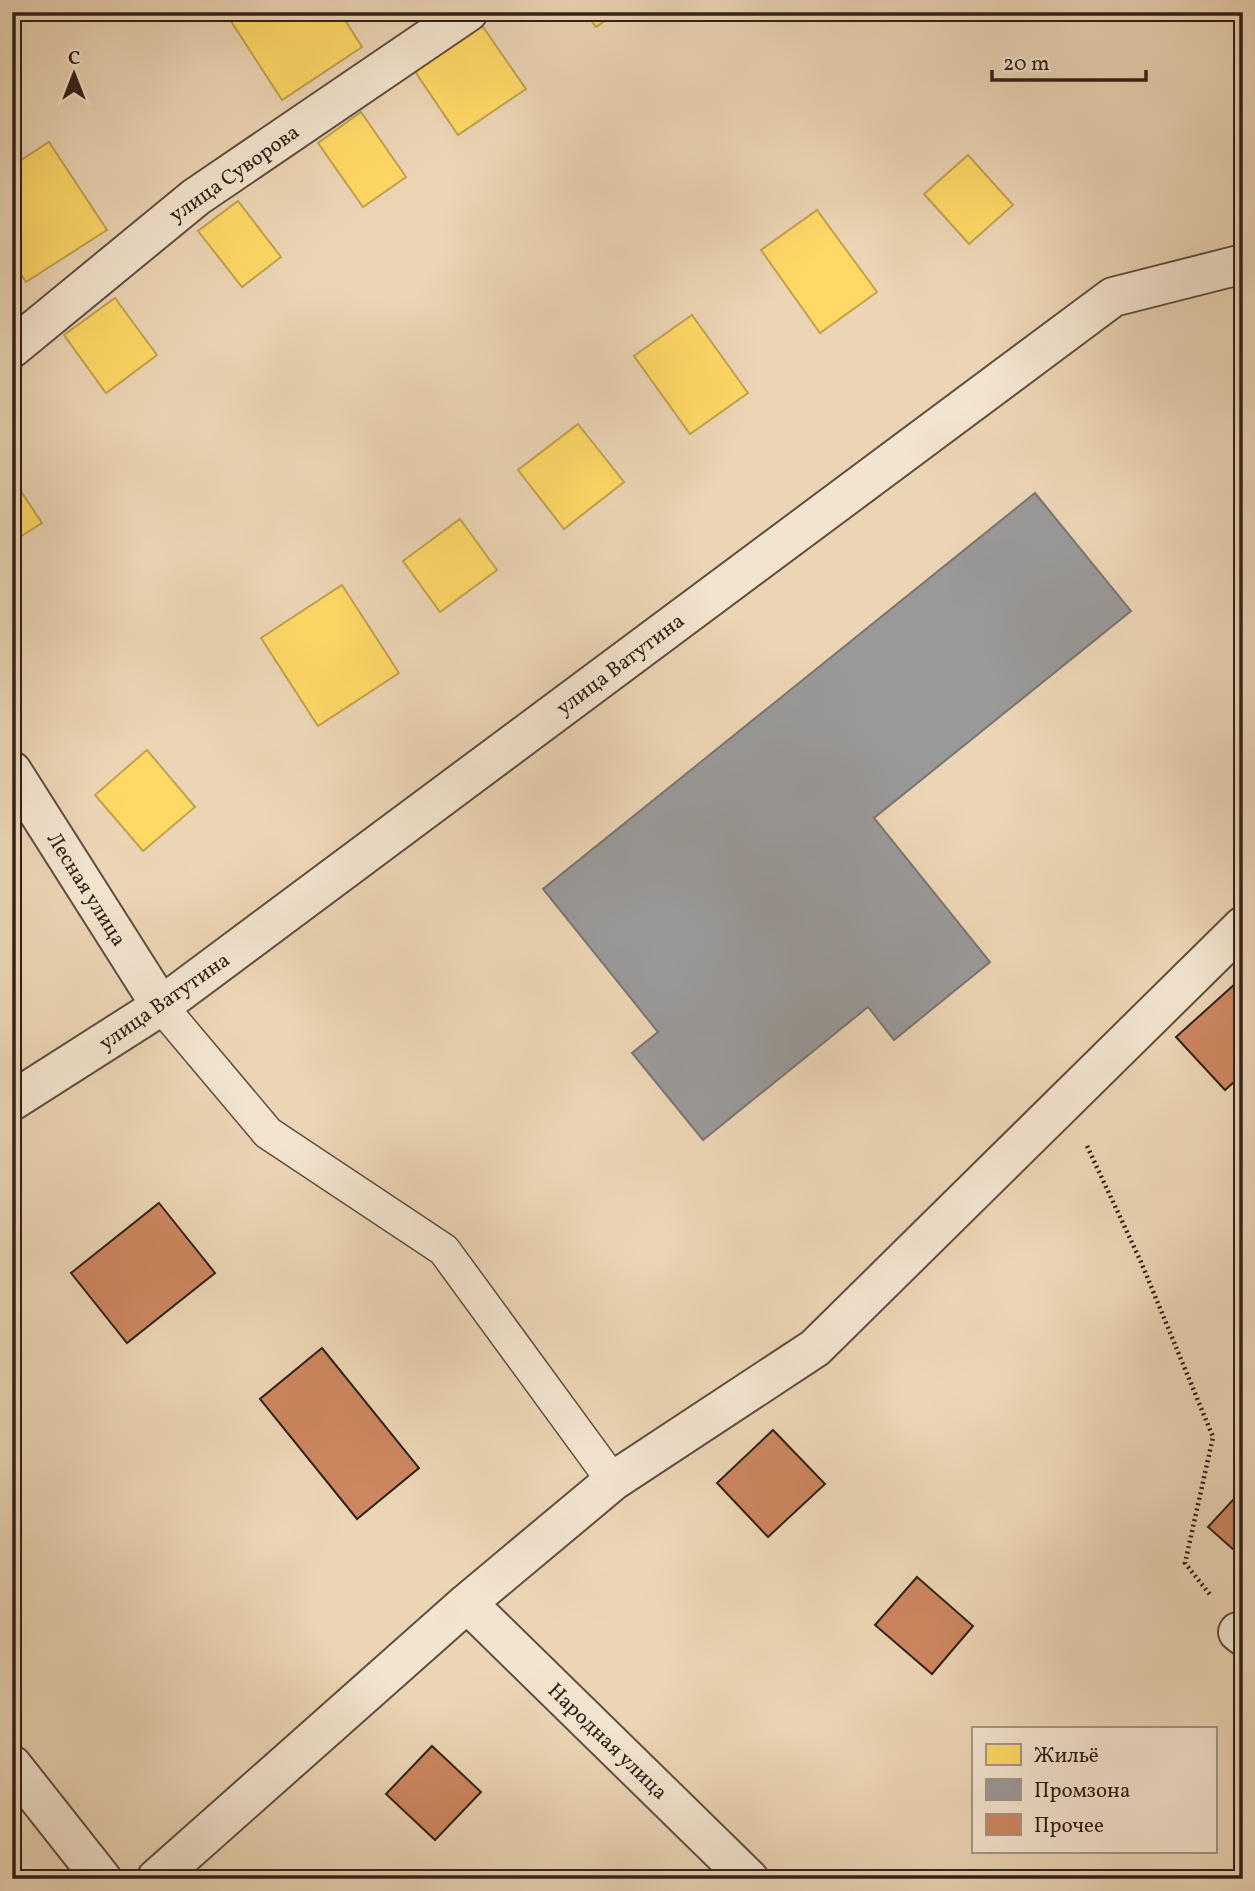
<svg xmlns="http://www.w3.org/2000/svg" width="1255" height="1891" font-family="Vollkorn,serif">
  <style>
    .homes { fill: #ffd966; stroke: #c1a24f; stroke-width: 2 }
    .industry { fill: #999; stroke: #7a7573; stroke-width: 2 }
    .building { fill: #cd8660; stroke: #31211a; stroke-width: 2 }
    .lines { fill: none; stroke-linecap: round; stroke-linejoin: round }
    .service-casing { stroke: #604e41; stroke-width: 35 }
    .minor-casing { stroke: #604e41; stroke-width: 42 }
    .path { stroke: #31211a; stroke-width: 4.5; stroke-dasharray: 2 3.5; stroke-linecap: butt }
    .service { stroke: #f3e4cf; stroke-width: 32 }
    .minor { stroke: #f3e4cf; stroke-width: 38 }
    .labels { text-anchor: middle; stroke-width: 7; stroke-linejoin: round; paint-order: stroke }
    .street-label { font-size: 21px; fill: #31211a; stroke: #f3e4cf }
  </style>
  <rect width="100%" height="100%" fill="#ecd5b5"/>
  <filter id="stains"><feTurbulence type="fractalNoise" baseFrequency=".00286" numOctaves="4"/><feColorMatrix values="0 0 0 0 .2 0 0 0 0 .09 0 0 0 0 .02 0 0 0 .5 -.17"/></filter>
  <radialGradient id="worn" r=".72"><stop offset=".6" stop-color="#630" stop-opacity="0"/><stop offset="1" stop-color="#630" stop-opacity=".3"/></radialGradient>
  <path class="homes" d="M 225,12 L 340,12 L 362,47 L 282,100 Z
    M 585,12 L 617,12 L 596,27 Z
    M 481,24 L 526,89 L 458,135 L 414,70 Z
    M 361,112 L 406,177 L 363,207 L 318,143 Z
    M 49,142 L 107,230 L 26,282 L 12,261 L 12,166 Z
    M 968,155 L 1013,205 L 969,244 L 924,194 Z
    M 238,201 L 281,257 L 242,287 L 198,231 Z
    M 817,210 L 877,292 L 820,333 L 761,250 Z
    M 115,298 L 157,355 L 106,393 L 64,335 Z
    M 692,315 L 748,393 L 690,434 L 634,356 Z
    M 578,424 L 624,482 L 564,529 L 518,470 Z
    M 12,478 L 42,523 L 12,542 Z
    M 460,519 L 497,570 L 440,612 L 403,561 Z
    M 342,585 L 399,673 L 318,726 L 261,638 Z
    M 147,750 L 195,807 L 143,851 L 95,795 Z"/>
  <path class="industry" d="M 1035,493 L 1131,611 L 874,818 L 990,962 L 894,1040 L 868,1007 L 703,1140 L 632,1053 L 658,1032 L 543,889 Z"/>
  <path class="building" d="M 1236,983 L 1243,991 L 1243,1074 L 1225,1090 L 1176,1037 Z
    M 159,1203 L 215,1273 L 127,1343 L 71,1273 Z
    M 322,1348 L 419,1468 L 357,1519 L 260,1399 Z
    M 773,1430 L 825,1484 L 768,1537 L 717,1483 Z
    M 1243,1489 L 1243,1558 L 1208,1527 Z
    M 917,1577 L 973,1626 L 932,1674 L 875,1625 Z
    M 432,1746 L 481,1792 L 435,1840 L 386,1794 Z"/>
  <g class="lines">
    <g class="service-casing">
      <path id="service" d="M 161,1006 L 268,1133 L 444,1250 L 613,1481"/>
    </g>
    <g class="minor-casing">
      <path id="minor" d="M 12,348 L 196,197 L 468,12
        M 12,771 L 161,1006
        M 12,1101 L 161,1006 L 1113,297 L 1243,264
        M 467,1603 L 749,1879
        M 1238,1632 L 1243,1636
        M 12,1765 L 102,1879
        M 156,1879 L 467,1603 L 613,1481 L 815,1348 L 1243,926"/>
    </g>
    <path class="path" d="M 1087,1146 L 1141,1262 L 1213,1437 L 1185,1563 L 1211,1596
      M 1240,1680 L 1243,1731"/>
    <use href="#service" class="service"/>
    <use href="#minor" class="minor"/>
  </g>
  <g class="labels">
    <g class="street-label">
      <text transform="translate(234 173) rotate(-35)" y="7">улица Суворова</text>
      <text transform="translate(620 664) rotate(-37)" y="7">улица Ватутина</text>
      <text transform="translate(87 889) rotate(58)" y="7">Лесная улица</text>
      <text transform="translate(164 1001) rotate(-35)" y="7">улица Ватутина</text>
      <text transform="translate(608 1741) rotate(44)" y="7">Народная улица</text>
    </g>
  </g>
  <rect width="1255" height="1891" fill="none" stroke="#ecd5b5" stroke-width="42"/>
  <rect x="14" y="14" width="1227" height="1863" fill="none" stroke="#31211a" stroke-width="3.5"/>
  <rect x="21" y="21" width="1213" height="1849" fill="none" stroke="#31211a" stroke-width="2"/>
  <rect x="972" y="1727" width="245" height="126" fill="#f3e4cf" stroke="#a59687" stroke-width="2"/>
  <rect x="986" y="1744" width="35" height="21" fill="#ffd966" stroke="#a59687" stroke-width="2"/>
  <text x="1034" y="1762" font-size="21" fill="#31211a">Жильё</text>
  <rect x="986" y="1779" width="35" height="21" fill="#999999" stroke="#a59687" stroke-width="2"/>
  <text x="1034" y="1797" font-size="21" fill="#31211a">Промзона</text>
  <rect x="986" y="1814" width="35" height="21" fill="#cd8660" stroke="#a59687" stroke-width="2"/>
  <text x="1034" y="1832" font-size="21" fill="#31211a">Прочее</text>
  <g transform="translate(74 74)" stroke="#f3e4cf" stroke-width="5" paint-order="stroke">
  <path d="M0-5L12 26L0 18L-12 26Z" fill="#31211a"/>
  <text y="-10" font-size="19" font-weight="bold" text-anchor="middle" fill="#31211a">С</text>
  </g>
  <path d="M992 70v10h154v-10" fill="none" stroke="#31211a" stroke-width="3.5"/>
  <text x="1003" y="70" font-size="21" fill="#31211a" stroke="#f3e4cf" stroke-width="5" paint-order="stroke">20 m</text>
  <rect width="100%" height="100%" filter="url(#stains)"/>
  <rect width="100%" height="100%" fill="url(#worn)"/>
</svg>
